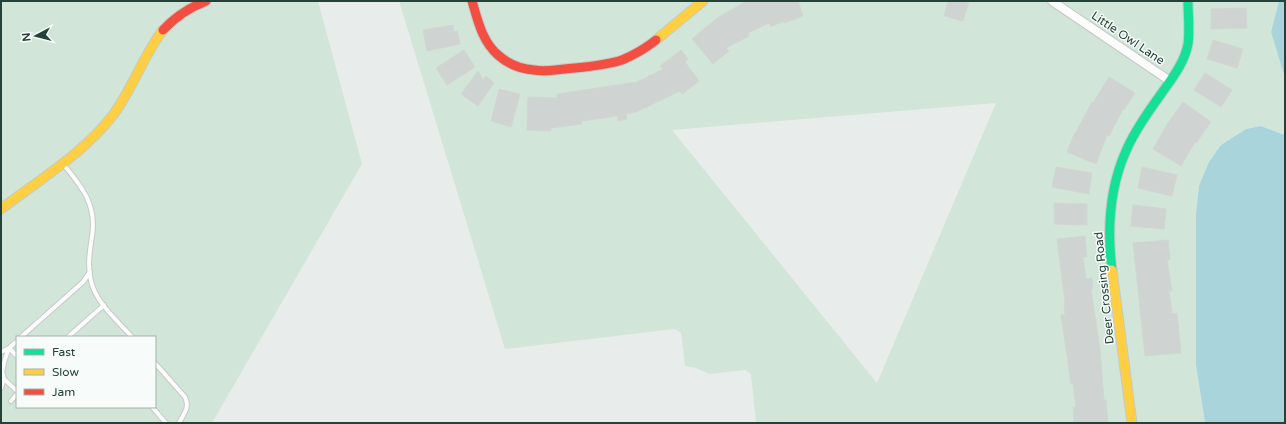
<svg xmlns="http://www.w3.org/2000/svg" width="1286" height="424" font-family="'Varela Round',sans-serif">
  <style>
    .green { fill: #d1e6d8; fill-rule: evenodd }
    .water { fill: #a9d4db }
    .building { fill: #cfd4d2; stroke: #d1d6d4 }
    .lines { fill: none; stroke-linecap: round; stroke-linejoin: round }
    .lane-casing { stroke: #c5cac8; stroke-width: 6 }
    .street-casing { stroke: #c5cac8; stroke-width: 10 }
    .fast-casing { stroke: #c3cbc8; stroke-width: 11 }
    .slow-casing { stroke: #c3cbc8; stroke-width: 11 }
    .jam-casing { stroke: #c3cbc8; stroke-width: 11 }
    .lane { stroke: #fcfcfc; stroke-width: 4 }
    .street { stroke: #fcfcfc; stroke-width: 8 }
    .fast { stroke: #16e098; stroke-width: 9 }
    .slow { stroke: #ffcf43; stroke-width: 9 }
    .jam { stroke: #f24e42; stroke-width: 9 }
    .labels { text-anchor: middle; stroke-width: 3; stroke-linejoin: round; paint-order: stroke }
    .street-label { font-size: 12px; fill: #24423a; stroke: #f7fbf9 }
  </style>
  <rect width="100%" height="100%" fill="#e8edeb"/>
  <path class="green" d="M 1,1 L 318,1 L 362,164 L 212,423 L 1,423 ZM 17,337 L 155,337 L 155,407 L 17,407 Z
    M 399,1 L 1279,1 L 1271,32 L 1285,78 L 1285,135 L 1261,126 L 1246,129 L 1221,145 L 1199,186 L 1196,213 L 1196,365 L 1205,423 L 756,423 L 751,374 L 745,370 L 709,374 L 696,368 L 685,366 L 681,333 L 675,329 L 505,349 ZM 996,103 L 877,383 L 672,130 Z"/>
  <path class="water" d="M 1279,1 L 1285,1 L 1285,78 L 1271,32 Z
    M 1261,126 L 1285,135 L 1285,423 L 1205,423 L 1196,365 L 1196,213 L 1199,186 L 1209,162 L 1221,145 L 1246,129 Z"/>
  <path class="building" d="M 747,1 L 798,1 L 803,16 L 784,23 L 783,21 L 771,27 L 769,23 L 748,33 L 749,36 L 726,48 L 729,51 L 713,64 L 692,39 L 717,18 Z
    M 948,1 L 969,1 L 963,21 L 944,16 Z
    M 1246,8 L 1247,28 L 1211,29 L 1211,9 Z
    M 453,25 L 454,32 L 457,31 L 460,44 L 427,51 L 423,30 Z
    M 1213,40 L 1243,49 L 1237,68 L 1207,59 Z
    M 464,50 L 475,67 L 447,85 L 436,68 Z
    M 681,50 L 688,59 L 685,62 L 699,81 L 682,94 L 680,91 L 636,112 L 626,114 L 627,119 L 618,121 L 618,116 L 581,121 L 582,124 L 551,128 L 551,131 L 527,130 L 528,97 L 557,98 L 557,94 L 637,82 L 663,69 L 660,66 Z
    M 478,71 L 483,80 L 486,76 L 494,83 L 478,106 L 461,94 Z
    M 1205,73 L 1232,90 L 1221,107 L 1194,90 Z
    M 1109,77 L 1135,93 L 1124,110 L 1123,109 L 1109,136 L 1107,135 L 1096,164 L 1067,152 L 1074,134 L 1075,134 L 1092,102 L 1093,103 Z
    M 499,89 L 520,94 L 511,127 L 491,121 Z
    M 1183,102 L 1211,122 L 1196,143 L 1195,142 L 1181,166 L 1153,149 L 1168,123 Z
    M 1056,167 L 1092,173 L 1089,194 L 1052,187 Z
    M 1142,167 L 1177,175 L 1172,196 L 1138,188 Z
    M 1054,203 L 1087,204 L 1087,225 L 1054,224 Z
    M 1133,205 L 1166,209 L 1164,229 L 1131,226 Z
    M 1085,236 L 1087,257 L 1083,257 L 1086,279 L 1092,278 L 1093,288 L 1091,289 L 1100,349 L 1104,400 L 1106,400 L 1108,423 L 1074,423 L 1073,407 L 1076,407 L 1073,383 L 1071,384 L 1061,315 L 1065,315 L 1064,303 L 1065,302 L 1057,239 Z
    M 1168,240 L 1170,260 L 1167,260 L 1172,291 L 1169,291 L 1172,314 L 1177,313 L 1181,353 L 1145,356 L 1133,243 Z"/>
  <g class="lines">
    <g class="lane-casing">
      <path id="lane" d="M 64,165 C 82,187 97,205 92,236 C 90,251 87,265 91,281 C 96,303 118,321 132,337
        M 21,337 L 83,282 L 90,272
        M 68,337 L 104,305
        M 17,341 L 9,348 L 17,356
        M 1,352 L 9,348
        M 155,363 L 185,397 C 190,408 184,413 179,423
        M 2,372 L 5,359 L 9,348
        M 4,379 L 17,391
        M 1,388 L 4,379 L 2,371
        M 11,401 L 17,394
        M 152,407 L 166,423"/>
    </g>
    <g class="street-casing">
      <path id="street" d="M 1052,1 L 1170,81"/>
    </g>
    <g class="fast-casing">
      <path id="fast" d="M 1112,270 C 1107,229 1109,189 1126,151 C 1136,128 1152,107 1166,87 C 1176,73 1185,60 1188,44 C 1190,30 1188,15 1188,1"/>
    </g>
    <g class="slow-casing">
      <path id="slow" d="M 656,40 L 703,1
        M 1,209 C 39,180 84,153 113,115 C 133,88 143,56 163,30
        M 1112,270 L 1132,423"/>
    </g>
    <g class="jam-casing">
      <path id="jam" d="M 472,1 C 478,21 482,41 498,55 C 508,64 521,69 534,70 C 544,72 554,70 565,69 C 584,67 604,66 622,60 C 634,55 646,48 656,40
        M 163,30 C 176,16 188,8 206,1"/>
    </g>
    <use href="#lane" class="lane"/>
    <use href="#street" class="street"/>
    <use href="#fast" class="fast"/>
    <use href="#slow" class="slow"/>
    <use href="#jam" class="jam"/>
  </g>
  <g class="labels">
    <g class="street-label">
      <text transform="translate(1128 38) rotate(34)" y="4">Little Owl Lane</text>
      <text transform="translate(1104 288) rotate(-96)" y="4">Deer Crossing Road</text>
    </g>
  </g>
  <rect width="1286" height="424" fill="none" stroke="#24423a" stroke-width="4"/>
  <rect x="16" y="336" width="140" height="72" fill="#f7fbf9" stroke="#a3b1ad"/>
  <rect x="24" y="349" width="20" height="6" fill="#16e098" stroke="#a3b1ad"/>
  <text x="52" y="356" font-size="12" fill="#24423a">Fast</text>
  <rect x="24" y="369" width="20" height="6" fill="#ffcf43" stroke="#a3b1ad"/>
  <text x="52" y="376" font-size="12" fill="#24423a">Slow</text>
  <rect x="24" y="389" width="20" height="6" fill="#f24e42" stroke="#a3b1ad"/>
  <text x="52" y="396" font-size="12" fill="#24423a">Jam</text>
  <g transform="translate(36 36) rotate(263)" stroke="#f7fbf9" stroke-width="3" paint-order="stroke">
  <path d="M0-3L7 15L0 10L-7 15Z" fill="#24423a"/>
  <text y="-6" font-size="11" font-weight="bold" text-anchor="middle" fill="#24423a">N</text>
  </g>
</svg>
